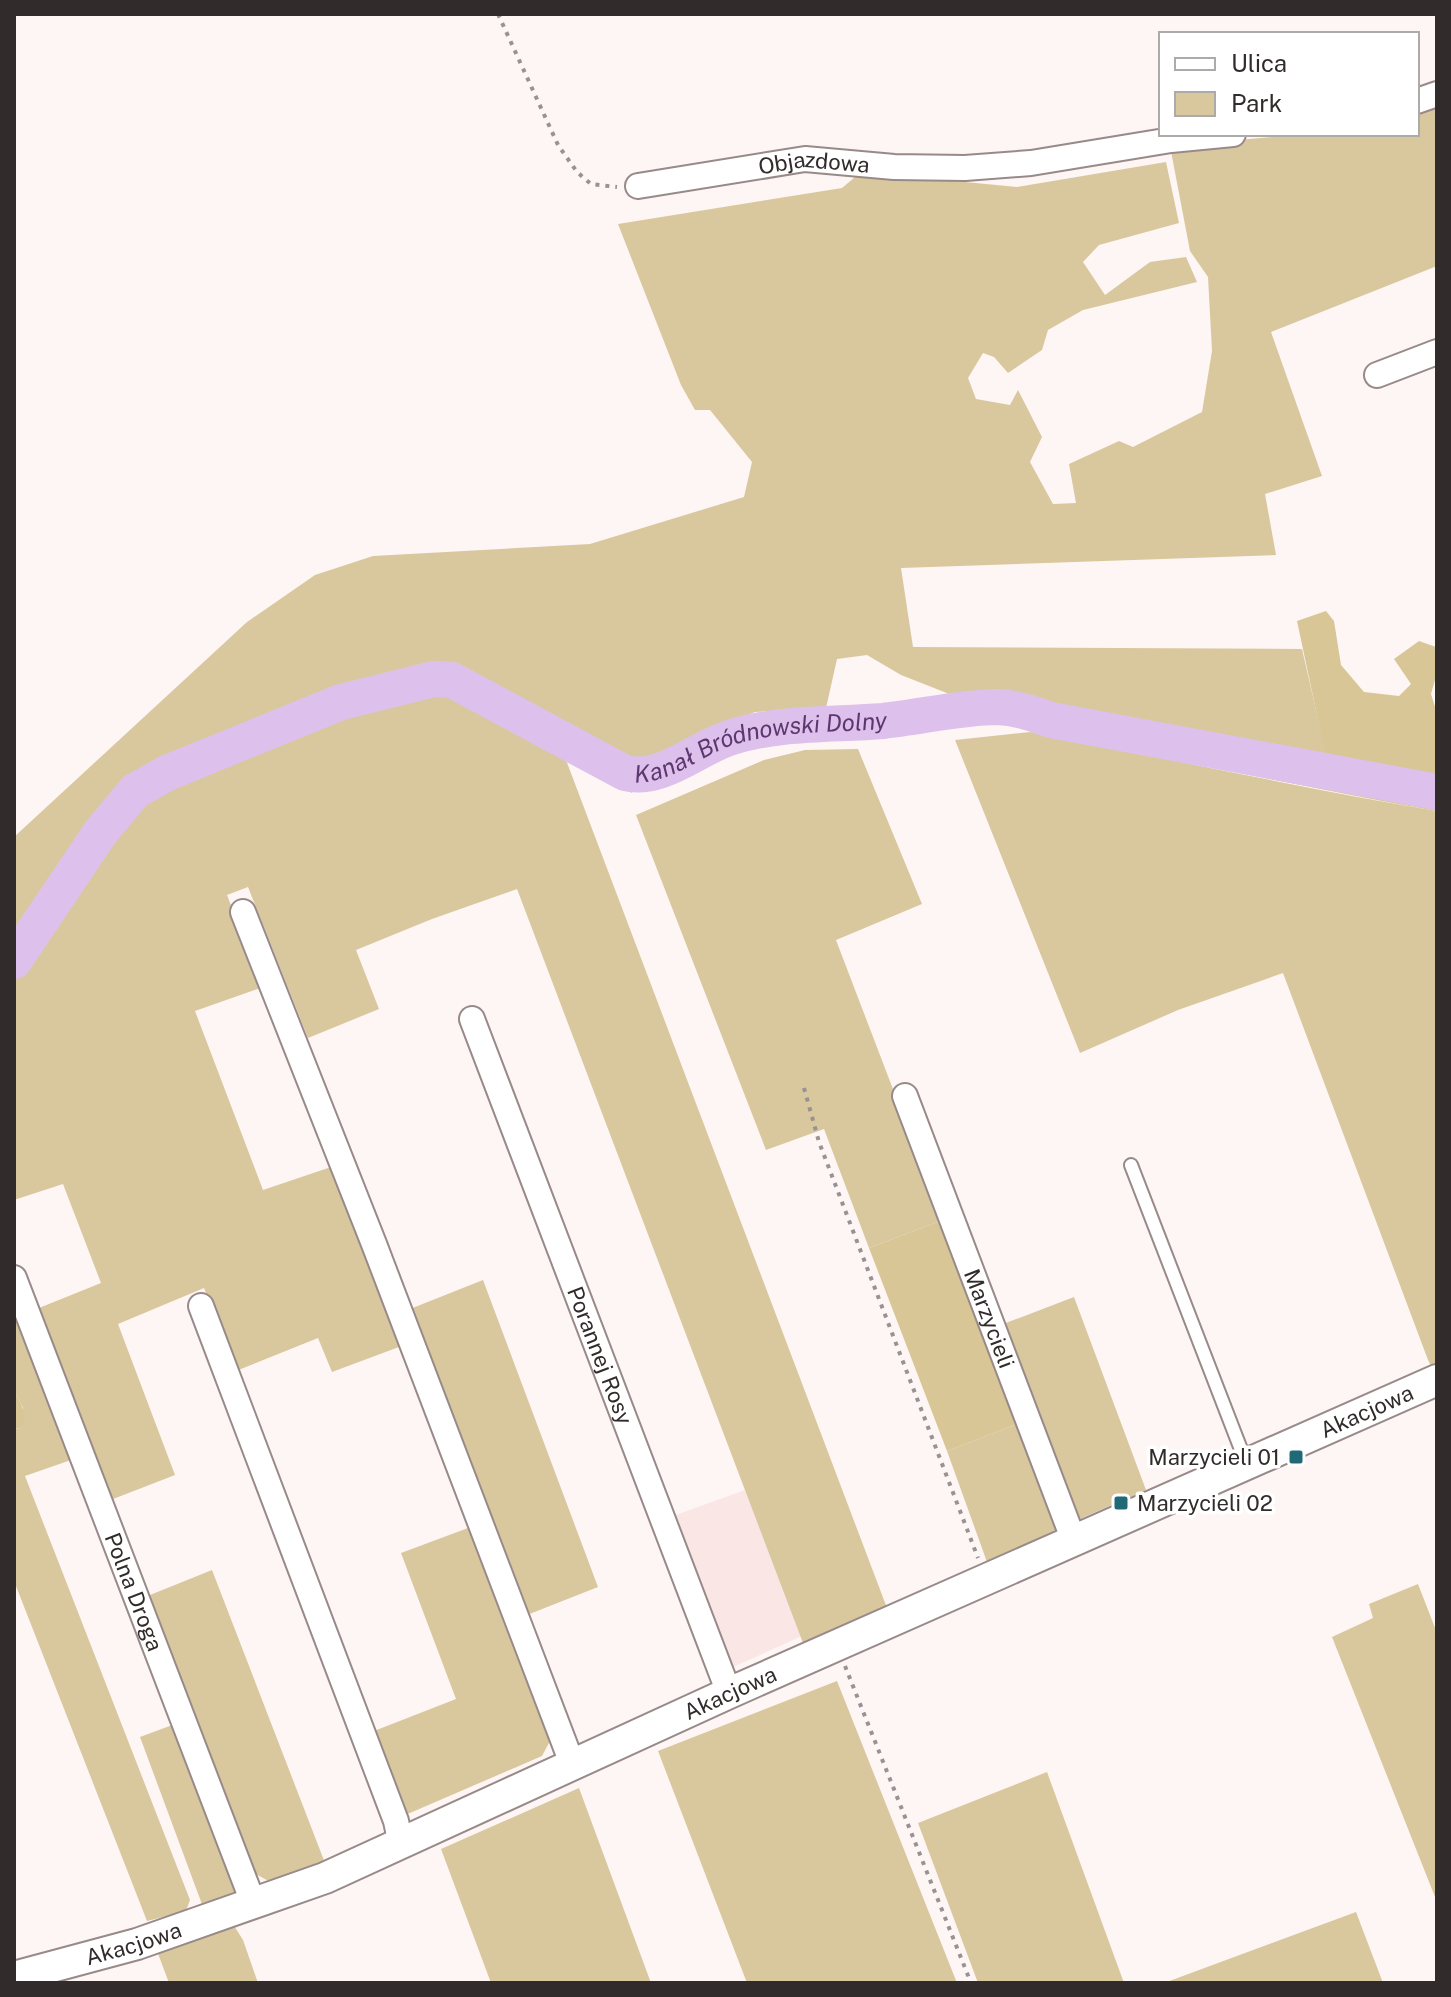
<svg xmlns="http://www.w3.org/2000/svg" width="1451" height="1997" font-family="'Public Sans',sans-serif">
  <style>
    .built { fill: #fae7e5 }
    .green { fill: #d9c89e }
    .forest { fill: #d8c696 }
    .lines { fill: none; stroke-linecap: round; stroke-linejoin: round }
    .river { stroke: #ddc1ec; stroke-width: 36 }
    .service-casing { stroke: #988a89; stroke-width: 16 }
    .minor-casing { stroke: #988a89; stroke-width: 28 }
    .tertiary-casing { stroke: #988a89; stroke-width: 34 }
    .path { stroke: #999292; stroke-width: 4; stroke-dasharray: 4 6; stroke-linecap: butt }
    .service { stroke: #fff; stroke-width: 12 }
    .minor { stroke: #fff; stroke-width: 24 }
    .tertiary { stroke: #fff; stroke-width: 30 }
    .poi-dot { fill: #206976; stroke: #fff; stroke-width: 3 }
    .labels { text-anchor: middle; stroke-width: 7; stroke-linejoin: round; paint-order: stroke }
    .street-label { font-size: 22px; fill: #312b2b; stroke: #fff }
    .poi-label { font-size: 22px; fill: #312b2b; stroke: #fff; text-anchor: end }
    .water-label { font-size: 24px; font-style: italic; fill: #5d386e; stroke: #fff }
  </style>
  <rect width="100%" height="100%" fill="#fef5f5"/>
  <path class="built" d="M 745,1490 L 802,1636 L 731,1668 L 673,1516 Z"/>
  <path class="green" d="M 1437,100 L 1437,266 L 1271,332 L 1322,476 L 1265,494 L 1276,555 L 901,568 L 913,647 L 1302,649 L 1328,762 L 1071,709 L 962,699 L 901,675 L 867,655 L 837,659 L 826,708 L 755,712 L 633,764 L 632,793 L 566,760 L 887,1608 L 803,1643 L 517,889 L 432,919 L 356,950 L 379,1009 L 308,1038 L 248,887 L 227,895 L 263,987 L 195,1011 L 263,1190 L 331,1167 L 399,1347 L 332,1372 L 318,1338 L 236,1371 L 204,1288 L 118,1324 L 175,1475 L 108,1501 L 34,1310 L 101,1283 L 63,1184 L 14,1200 L 14,837 L 247,622 L 315,575 L 373,556 L 590,544 L 744,497 L 752,462 L 710,410 L 695,410 L 681,385 L 618,224 L 842,188 L 861,172 L 1017,187 L 1166,162 L 1179,223 L 1099,245 L 1083,262 L 1105,295 L 1150,262 L 1186,257 L 1197,282 L 1083,310 L 1048,330 L 1042,350 L 1008,373 L 994,357 L 983,353 L 968,378 L 976,399 L 1010,405 L 1018,390 L 1042,437 L 1030,462 L 1053,504 L 1076,503 L 1069,464 L 1119,441 L 1133,447 L 1202,412 L 1212,351 L 1208,277 L 1190,251 L 1170,146 L 1307,134 L 1417,134 L 1417,108 Z
    M 1030,732 C 1166,758 1301,788 1437,811 L 1437,1366 L 1432,1368 L 1428,1360 L 1283,973 L 1178,1010 L 1080,1053 L 955,740 Z
    M 858,749 L 922,904 L 836,940 L 943,1220 L 869,1248 L 824,1129 L 766,1150 L 636,815 L 764,760 L 805,750 Z
    M 483,1280 L 598,1587 L 527,1615 L 410,1309 Z
    M 1074,1297 L 1146,1490 L 1073,1522 L 998,1326 Z
    M 14,1310 L 71,1460 L 25,1476 L 190,1900 L 186,1911 L 147,1921 L 14,1581 L 14,1429 L 21,1428 L 23,1408 L 14,1390 Z
    M 1020,1423 L 1060,1528 L 987,1562 L 947,1451 Z
    M 468,1528 L 550,1741 L 542,1756 L 403,1816 L 374,1731 L 456,1699 L 401,1553 Z
    M 212,1570 L 325,1863 L 272,1883 L 252,1872 L 145,1597 Z
    M 1418,1584 L 1437,1633 L 1437,1902 L 1332,1637 L 1373,1618 L 1369,1604 Z
    M 837,1681 L 957,1983 L 747,1983 L 658,1751 Z
    M 175,1724 L 241,1894 L 203,1907 L 140,1737 Z
    M 1047,1772 L 1124,1983 L 978,1983 L 918,1823 Z
    M 579,1788 L 651,1983 L 491,1983 L 441,1849 Z
    M 1356,1912 L 1383,1983 L 1164,1983 Z
    M 233,1924 L 243,1940 L 258,1983 L 169,1983 L 157,1951 Z"/>
  <path class="forest" d="M 1326,611 L 1334,621 L 1341,665 L 1364,692 L 1399,696 L 1411,684 L 1394,659 L 1419,641 L 1436,647 L 1437,673 L 1431,694 L 1437,713 L 1437,811 C 1316,790 1196,763 1075,740 L 1071,709 L 1327,762 L 1297,621 Z
    M 943,1220 L 1020,1423 L 947,1451 L 869,1248 Z
    M 14,1390 C 20,1402 29,1415 21,1428 L 14,1429 Z"/>
  <g class="lines">
    <path class="river" id="s1" d="M 14,961 L 100,833 L 135,791 L 167,773 L 341,702 L 434,679 L 452,680 L 625,773 C 663,782 698,747 732,737 C 781,722 833,725 883,721 C 921,717 961,707 998,707 C 1017,708 1034,714 1051,720 L 1437,792"/>
    <g class="service-casing">
      <path id="service" d="M 1131,1165 L 1247,1465"/>
    </g>
    <g class="minor-casing">
      <g id="minor">
        <path d="M 1417,101 L 1437,94"/>
        <path id="s2" d="M 638,186 L 805,159 L 894,167 L 965,168 L 1031,163 L 1171,140 L 1233,134"/>
        <path d="M 1377,375 L 1437,352"/>
        <path d="M 243,912 L 374,1244 L 573,1766"/>
        <path id="s3" d="M 472,1019 L 729,1693"/>
        <path id="s4" d="M 905,1096 L 1074,1541"/>
        <path id="s5" d="M 14,1278 L 254,1905"/>
        <path d="M 201,1306 L 396,1821 L 401,1845"/>
      </g>
    </g>
    <g class="tertiary-casing">
      <g id="tertiary">
        <path id="s6" d="M 14,1977 L 137,1944 L 325,1878 L 729,1693 L 1437,1380"/>
      </g>
    </g>
    <path class="path" d="M 498,14 L 558,145 L 577,172 L 591,184 L 617,187
      M 804,1088 L 819,1142 L 978,1558
      M 845,1666 L 971,1983"/>
    <use href="#service" class="service"/>
    <use href="#minor" class="minor"/>
    <use href="#tertiary" class="tertiary"/>
  </g>
  <g class="poi-dot">
    <rect x="1288" y="1449" width="16" height="16" rx="4"/>
    <rect x="1113" y="1495" width="16" height="16" rx="4"/>
  </g>
  <g class="labels">
    <g class="street-label">
      <text dy="8" stroke="none"><textPath href="#s2" startOffset="178">Objazdowa</textPath></text>
      <text dy="8" stroke="none"><textPath href="#s4" startOffset="238">Marzycieli</textPath></text>
      <text dy="8" stroke="none"><textPath href="#s3" startOffset="360">Porannej Rosy</textPath></text>
      <text dy="8" stroke="none"><textPath href="#s6" startOffset="1468">Akacjowa</textPath></text>
      <text dy="8" stroke="none"><textPath href="#s5" startOffset="336">Polna Droga</textPath></text>
      <text dy="8" stroke="none"><textPath href="#s6" startOffset="772">Akacjowa</textPath></text>
      <text dy="8" stroke="none"><textPath href="#s6" startOffset="124">Akacjowa</textPath></text>
    </g>
    <g class="poi-label">
      <text x="1280" y="1465">Marzycieli 01</text>
      <text x="1137" y="1511" text-anchor="start">Marzycieli 02</text>
    </g>
    <g class="water-label">
      <text dy="8" stroke="none"><textPath href="#s1" startOffset="884">Kanał Bródnowski Dolny</textPath></text>
    </g>
  </g>
  <rect width="1451" height="1997" fill="none" stroke="#312b2b" stroke-width="32"/>
  <rect x="1159" y="32" width="260" height="104" fill="#ffffff" stroke="#adaaaa" stroke-width="2"/>
  <rect x="1175" y="58" width="40" height="12" fill="#ffffff" stroke="#adaaaa" stroke-width="2"/>
  <text x="1231" y="72" font-size="24" fill="#312b2b">Ulica</text>
  <rect x="1175" y="92" width="40" height="24" fill="#d9c89e" stroke="#adaaaa" stroke-width="2"/>
  <text x="1231" y="112" font-size="24" fill="#312b2b">Park</text>
</svg>
